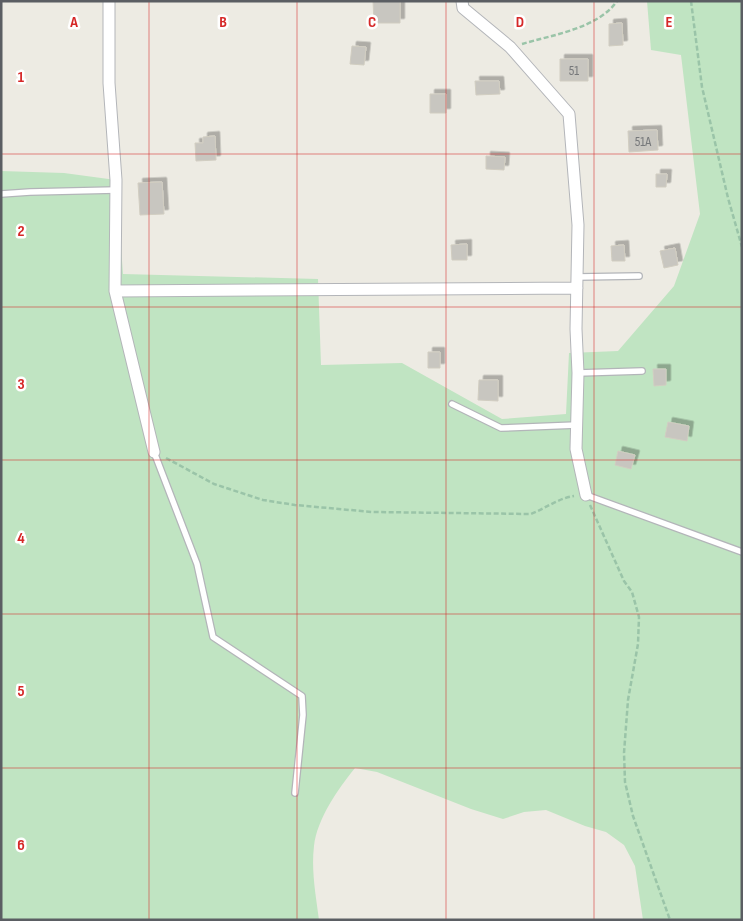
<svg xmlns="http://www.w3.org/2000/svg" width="743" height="921" font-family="'Sofia Sans Condensed',sans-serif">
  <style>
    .green { fill: #c0e4c2 }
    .building { fill: #c8c6c0; stroke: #d1cdc1; filter: url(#shadow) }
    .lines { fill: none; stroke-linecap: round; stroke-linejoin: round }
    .lane-casing { stroke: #b3b5b9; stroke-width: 8 }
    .street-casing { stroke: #b3b5b9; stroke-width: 13 }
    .path { stroke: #9ac4a8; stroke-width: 2.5; stroke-dasharray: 5 2.5; stroke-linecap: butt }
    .lane { stroke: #fff; stroke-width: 5.5 }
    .street { stroke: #fff; stroke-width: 11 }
    .grid { fill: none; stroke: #d62828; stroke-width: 1; stroke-opacity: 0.55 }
    .labels { text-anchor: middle; stroke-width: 5; stroke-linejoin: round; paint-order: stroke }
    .number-label { font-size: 14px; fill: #76787a }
    .grid-label { font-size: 16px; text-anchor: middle; font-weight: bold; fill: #d62828; stroke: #fff; stroke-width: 5; stroke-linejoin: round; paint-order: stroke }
  </style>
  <defs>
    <filter id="shadow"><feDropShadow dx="4.5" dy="-4.5" stdDeviation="0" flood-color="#0004"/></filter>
  </defs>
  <rect width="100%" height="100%" fill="#edebe3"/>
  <path class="green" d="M 647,1 L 742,1 L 742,920 L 643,920 L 635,866 L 624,845 L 606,832 L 585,826 L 546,810 L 524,812 L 503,819 L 471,809 L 377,772 L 355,768 C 338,789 317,819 314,846 C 311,871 316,896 319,920 L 1,920 L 1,171 L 64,173 L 116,180 L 123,274 L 318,279 L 321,365 L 402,363 L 502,419 L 566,414 L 569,353 L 618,351 L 674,286 L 700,214 L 681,55 L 651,50 Z"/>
  <path class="building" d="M 373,1 L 400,1 L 400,23 L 374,23 Z
    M 622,23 L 623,45 L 609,46 L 609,24 Z
    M 352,46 L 366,47 L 364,65 L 350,64 Z
    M 560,59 L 588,59 L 588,81 L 560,81 Z
    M 475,81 L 499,81 L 500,94 L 476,95 Z
    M 430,94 L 446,94 L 446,113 L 430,113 Z
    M 657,130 L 658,150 L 629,152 L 628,131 Z
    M 215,136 L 216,160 L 196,161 L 195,143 L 203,143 L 203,137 Z
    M 486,156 L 505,157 L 504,170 L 486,169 Z
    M 656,174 L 667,174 L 666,187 L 656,187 Z
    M 162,182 L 164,214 L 140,215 L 138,183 Z
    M 467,244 L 467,260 L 452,260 L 451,245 Z
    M 624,245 L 625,261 L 612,261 L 611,246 Z
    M 675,248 L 678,265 L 664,268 L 660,251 Z
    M 428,352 L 440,352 L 440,368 L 428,368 Z
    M 653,369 L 666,369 L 666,385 L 654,386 Z
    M 479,380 L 498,380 L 498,401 L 478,400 Z
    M 668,422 L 689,426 L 687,441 L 665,437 Z
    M 618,451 L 635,455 L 631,469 L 615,465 Z"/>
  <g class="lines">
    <g class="lane-casing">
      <path id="lane" d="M 1,194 L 30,192 L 116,190
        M 577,277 L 639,276
        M 578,373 L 642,371
        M 452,404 L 501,428 L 577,425
        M 154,452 L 197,564 L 213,637 L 302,696 L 303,715 L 295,793
        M 586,495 L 742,552"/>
    </g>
    <g class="street-casing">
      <path id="street" d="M 109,1 L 109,83 L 116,180 L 115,291 L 154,452
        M 462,1 L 463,8 L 510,47 L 569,114 L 578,225 L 576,329 L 578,373 L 576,449 L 586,495
        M 115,291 L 577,288"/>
    </g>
    <path class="path" d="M 691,1 L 702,87 L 728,198 L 742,247
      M 522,44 C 552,35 599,28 617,1
      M 166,458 L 214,484 L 263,500 L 295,505 L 372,512 L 531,514 C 546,508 559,498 574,496
      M 590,505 L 624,581 L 632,592 L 639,617 L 638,644 L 628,700 L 624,753 L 625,782 L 633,816 L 670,920"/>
    <use href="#lane" class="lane"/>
    <use href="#street" class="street"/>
  </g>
  <path class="grid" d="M 149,1 L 149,920M 297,1 L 297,920M 446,1 L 446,920M 594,1 L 594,920M 1,154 L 742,154M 1,307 L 742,307M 1,460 L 742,460M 1,614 L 742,614M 1,768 L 742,768"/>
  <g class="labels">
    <g class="number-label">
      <text x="574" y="75">51</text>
      <text x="643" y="146">51А</text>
    </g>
  </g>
  <g class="grid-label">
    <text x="74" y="27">A</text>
    <text x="223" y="27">B</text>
    <text x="372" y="27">C</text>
    <text x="520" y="27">D</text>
    <text x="669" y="27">E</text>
    <text x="21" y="82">1</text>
    <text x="21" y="236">2</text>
    <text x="21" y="389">3</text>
    <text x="21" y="543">4</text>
    <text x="21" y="696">5</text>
    <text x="21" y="850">6</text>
  </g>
  <rect width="743" height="921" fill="none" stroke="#5b5e63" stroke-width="5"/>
</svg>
